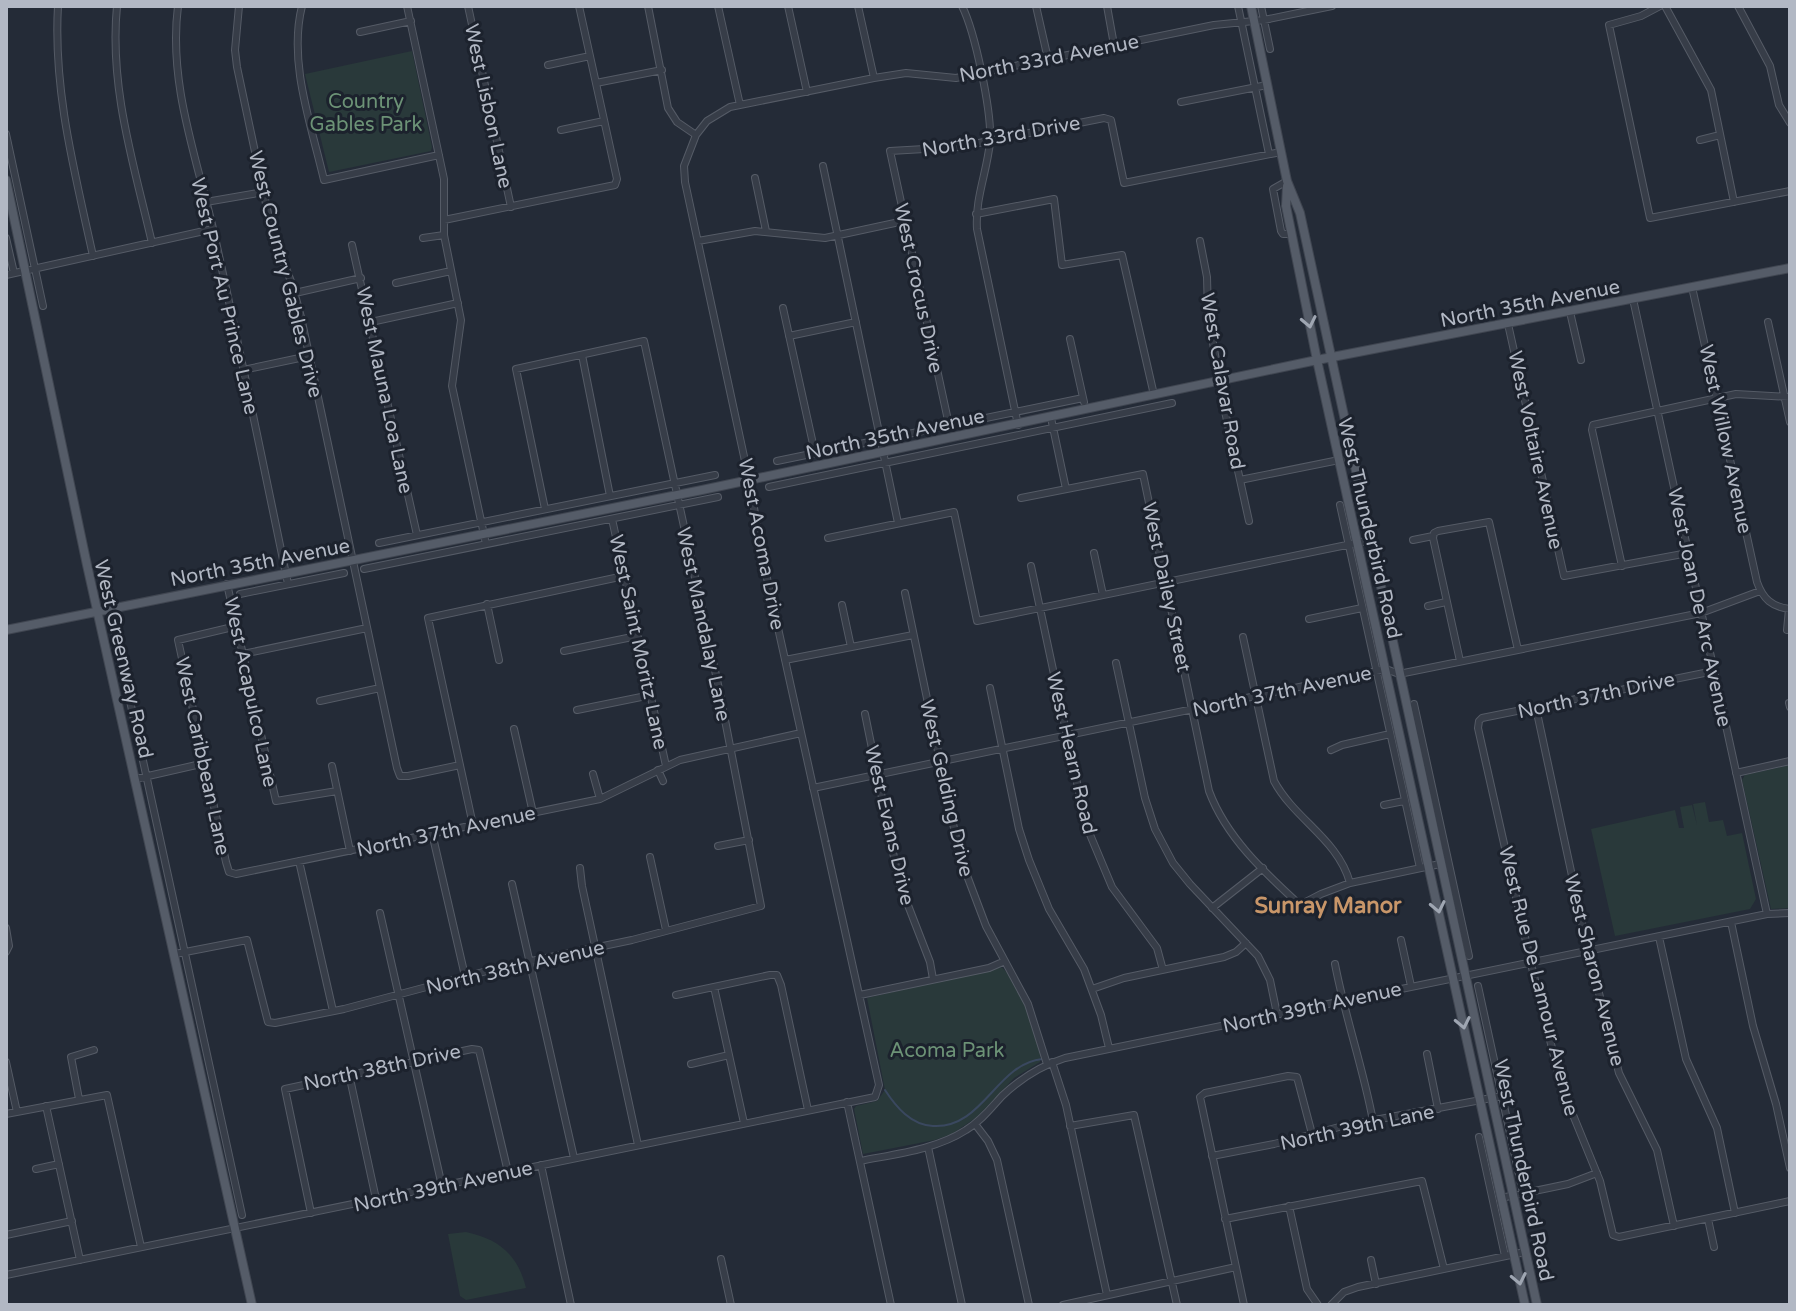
<svg xmlns="http://www.w3.org/2000/svg" width="1796" height="1311" font-family="'Varela Round',sans-serif">
  <style>
    .green { fill: #29393a }
    .lines { fill: none; stroke-linecap: round; stroke-linejoin: round }
    .stream { stroke: #3a485f; stroke-width: 2 }
    .minor-casing { stroke: #555b66; stroke-width: 8 }
    .major-casing { stroke: #404651; stroke-width: 10 }
    .minor { stroke: #373d48; stroke-width: 6 }
    .major { stroke: #555c68; stroke-width: 8 }
    .oneway { stroke: #9fa6b2 }
    .labels { text-anchor: middle; stroke-width: 6; stroke-linejoin: round; paint-order: stroke }
    .street-label { font-size: 20px; fill: #b2b8c4; stroke: #1c222d }
    .park-label { font-size: 20px; fill: #6c9276; stroke: #1c222d }
    .neighbourhood-label { font-size: 22px; font-weight: bold; fill: #c89669; stroke: #1c222d }
  </style>
  <rect width="100%" height="100%" fill="#242b37"/>
  <path class="green" d="M 412,51 L 432,147 L 431,151 L 329,172 L 305,74 Z
    M 1790,765 L 1790,908 L 1771,909 L 1742,780 L 1745,775 Z
    M 1705,802 L 1709,822 L 1723,820 L 1727,836 L 1742,833 L 1756,899 L 1750,909 L 1615,936 L 1591,829 L 1675,810 L 1679,828 L 1684,828 L 1680,807 L 1692,805 L 1697,825 L 1693,804 Z
    M 1001,967 C 1018,979 1044,1043 1040,1062 L 1014,1078 L 977,1117 L 952,1134 L 935,1140 L 863,1154 L 854,1109 L 856,1106 L 877,1101 L 885,1090 L 867,998 Z
    M 466,1232 C 499,1239 518,1255 526,1288 L 466,1300 L 460,1296 L 448,1234 Z"/>
  <g class="lines">
    <path class="stream" d="M 885,1090 C 896,1107 911,1125 933,1126 C 983,1129 996,1064 1042,1059"/>
    <g class="minor-casing">
      <path id="minor" d="M 58,6 C 53,91 75,173 93,256
        M 117,6 C 109,87 134,165 152,243
        M 178,6 C 168,84 197,158 214,233 C 240,350 264,467 288,584
        M 239,6 L 235,50 L 237,67 L 272,232 L 292,284 L 301,317 L 397,768 L 400,776 L 408,776 L 460,765
        M 302,6 C 288,62 311,124 324,180 L 439,155
        M 407,6 L 444,179 L 444,235 L 461,320 L 452,386 L 486,544
        M 468,6 L 511,207
        M 718,6 L 740,105
        M 788,6 L 807,92
        M 858,6 L 874,78
        M 962,6 C 975,32 992,112 990,142 C 987,172 975,198 977,229 L 1018,425
        M 1036,6 L 1048,59
        M 1107,6 L 1114,45
        M 1238,6 L 1269,154
        M 1261,6 L 1270,49
        M 1660,6 L 1641,16 L 1609,25 L 1650,218 L 1790,191
        M 1665,6 L 1711,90 L 1734,202
        M 1738,6 L 1770,66 L 1779,105 L 1790,123
        M 360,32 L 411,21
        M 548,65 L 590,56
        M 596,83 L 662,70
        M 1181,102 L 1267,85
        M 561,130 L 604,121
        M 6,134 L 43,306
        M 696,135 L 707,121 L 730,107 L 874,78 L 906,73 L 956,78 L 1214,25 L 1264,20 L 1332,6
        M 1700,140 L 1720,135
        M 823,166 L 898,523
        M 755,178 L 766,231
        M 1287,181 L 1273,189 L 1281,231 L 1283,234 L 1291,234
        M 206,202 L 264,192
        M 976,214 L 1054,199 L 1062,265 L 1122,255 L 1154,395
        M 444,220 L 615,185 L 617,179 L 579,6
        M 6,238 L 14,273
        M 423,238 L 444,235
        M 698,241 L 755,231 L 825,238 L 904,221
        M 1200,241 L 1207,277 L 1208,314 L 1224,407 L 1249,521
        M 352,245 L 417,535
        M 6,275 L 213,229
        M 396,283 L 451,271
        M 1692,287 L 1757,582 C 1763,599 1772,607 1790,609
        M 295,293 L 361,278
        M 1633,299 L 1767,914
        M 783,308 L 815,453
        M 1570,312 L 1581,360
        M 371,322 L 458,303
        M 1768,322 L 1790,422
        M 1508,324 L 1564,576 L 1688,553
        M 789,336 L 856,322
        M 1070,339 L 1084,402
        M 582,355 L 610,496
        M 243,370 L 309,356
        M 1051,418 L 1066,489
        M 949,425 L 890,151 L 959,147 L 1104,118 L 1111,120 L 1124,183 L 1281,152
        M 777,461 L 1083,398
        M 1240,480 L 1339,460 L 1352,453
        M 769,487 L 1172,403
        M 1021,498 L 1143,474 L 1209,791 C 1226,837 1264,872 1300,905 L 1321,894 L 1350,883 L 1440,864
        M 1340,505 L 1420,868
        M 612,519 L 666,766
        M 828,538 L 954,512 L 977,621 L 1371,540
        M 1413,540 L 1433,536
        M 379,543 L 715,475
        M 1094,553 L 1103,595
        M 1031,566 L 1086,825 L 1112,887 L 1157,948 L 1163,970
        M 1622,566 L 1592,430 L 1593,425 L 1736,394 L 1790,397
        M 364,569 L 718,497
        M 227,584 L 276,801 L 337,791
        M 905,593 L 960,857 L 986,926 L 1028,1004 L 1047,1064
        M 240,594 L 344,573
        M 487,604 L 499,660
        M 842,605 L 851,647
        M 1428,606 L 1446,602
        M 1309,619 L 1362,608
        M 113,623 L 242,1215
        M 237,626 L 178,640 L 226,862 L 229,872 L 236,874 L 600,799 L 680,760 L 801,733
        M 1787,630 L 1789,609
        M 1243,637 L 1274,781 C 1295,820 1338,839 1350,883
        M 564,651 L 637,636
        M 243,654 L 367,628
        M 785,660 L 913,635
        M 1460,661 L 1433,538 L 1434,533 L 1438,531 L 1489,522 L 1518,650
        M 1116,663 L 1145,798 L 1155,829 L 1173,863 L 1190,884 L 1258,956 L 1270,980 L 1277,1014
        M 1714,671 L 1482,718 L 1479,721 L 1478,728 L 1532,968 L 1562,1088 L 1600,1181 L 1613,1235 L 1619,1237 L 1790,1201
        M 990,688 L 1019,829 L 1029,860 L 1049,909 L 1084,969 L 1101,1015 L 1109,1048
        M 320,701 L 380,688
        M 1789,703 L 1790,707
        M 1414,704 L 1469,956
        M 1536,708 L 1586,941 L 1619,1073 L 1657,1150 L 1674,1226
        M 577,710 L 651,695
        M 865,714 L 899,882 L 930,962 L 933,979
        M 514,729 L 533,813
        M 1331,750 L 1342,745 L 1390,734
        M 332,766 L 350,851
        M 658,770 L 663,781
        M 1736,773 L 1790,761
        M 593,774 L 600,799
        M 135,779 L 205,763
        M 813,788 L 1376,671 L 1386,669 L 1399,674 L 1701,613 L 1760,591
        M 1384,805 L 1404,801
        M 473,825 L 428,618 L 624,576
        M 432,833 L 465,976
        M 718,846 L 749,840
        M 650,857 L 666,930
        M 299,861 L 333,1011
        M 580,868 L 582,886 L 638,1145
        M 512,884 L 574,1158
        M 1212,908 L 1263,868
        M 380,913 L 442,1186
        M 1731,922 L 1753,1026 L 1776,1104 L 1790,1168
        M 6,928 L 9,946 L 6,952
        M 1659,937 L 1686,1059 L 1717,1128 L 1735,1213
        M 1401,940 L 1411,986
        M 175,954 L 247,940 L 268,1022 L 275,1023 L 344,1009 L 498,968 L 632,940 L 761,906 L 719,689 L 644,341 L 516,369 L 545,509
        M 1335,964 C 1345,1017 1363,1067 1373,1121
        M 1478,986 L 1523,1193
        M 714,987 L 744,1123
        M 1092,989 L 1124,978 L 1224,957 L 1236,952 L 1246,943
        M 676,995 L 770,975 L 777,975 L 781,985 L 808,1110
        M 860,995 L 989,968 L 1005,961
        M 1427,1054 L 1438,1109
        M 6,1062 L 17,1112
        M 1052,1062 L 1066,1105 L 1107,1295
        M 691,1064 L 729,1055
        M 349,1074 L 376,1199
        M 79,1099 L 71,1057 L 94,1050
        M 847,1102 L 891,1305
        M 46,1106 L 80,1260
        M 6,1114 L 107,1095 L 141,1247
        M 975,1124 L 988,1141 L 997,1160 L 1029,1305
        M 1070,1126 L 1134,1115 L 1177,1305
        M 1479,1137 L 1505,1256
        M 928,1147 L 962,1305
        M 1212,1156 L 1274,1144 L 1343,1126 L 1502,1096
        M 860,1161 C 895,1154 935,1150 966,1130 C 981,1121 991,1108 1002,1096 C 1021,1078 1040,1066 1065,1058 L 1767,914 L 1790,913
        M 541,1165 L 571,1305
        M 36,1169 L 59,1164
        M 1501,1198 L 1568,1184 L 1597,1173
        M 1289,1206 L 1307,1289 L 1318,1305
        M 311,1213 L 285,1089 L 472,1049 L 479,1050 L 508,1172
        M 1225,1219 L 1422,1181 L 1444,1269
        M 1708,1219 L 1714,1247
        M 6,1235 L 72,1221
        M 721,1259 L 731,1305
        M 1371,1260 L 1376,1284
        M 6,1275 L 875,1097 L 879,1085 L 761,551 L 751,489 L 685,182 L 684,166 L 696,135 L 677,122 L 668,108 L 648,6
        M 1063,1305 L 1236,1267
        M 1244,1305 L 1200,1097 L 1205,1093 L 1288,1076 L 1297,1077 L 1312,1134
        M 1331,1305 L 1344,1292 L 1358,1287 L 1525,1252"/>
    </g>
    <g class="major-casing">
      <path id="major" d="M 1251,6 L 1287,181 L 1300,213 L 1537,1305
        M 6,180 L 87,565 L 252,1305
        M 1287,186 L 1286,206 L 1317,360 L 1525,1305
        M 6,630 L 702,490 L 1317,360 L 1790,268"/>
    </g>
    <use href="#minor" class="minor"/>
    <use href="#major" class="major"/>
  </g>
  <defs><path id="oneway-chevron" d="M-2-3.5L2.5 0L-2 3.5" fill="none" stroke-width="1.6" stroke-linecap="round" stroke-linejoin="round" transform="scale(2)"/></defs>
  <g class="oneway">
    <use href="#oneway-chevron" transform="translate(1309 322) rotate(78)"/>
    <use href="#oneway-chevron" transform="translate(1438 907) rotate(78)"/>
    <use href="#oneway-chevron" transform="translate(1463 1023) rotate(78)"/>
    <use href="#oneway-chevron" transform="translate(1519 1279) rotate(78)"/>
  </g>
  <g class="labels">
    <g class="street-label">
      <text transform="translate(1049 58) rotate(-11)" y="7">North 33rd Avenue</text>
      <text transform="translate(489 106) rotate(78)" y="7">West Lisbon Lane</text>
      <text transform="translate(1001 136) rotate(-10)" y="7">North 33rd Drive</text>
      <text transform="translate(286 274) rotate(76)" y="7">West Country Gables Drive</text>
      <text transform="translate(919 288) rotate(78)" y="7">West Crocus Drive</text>
      <text transform="translate(225 296) rotate(77)" y="7">West Port Au Prince Lane</text>
      <text transform="translate(1530 303) rotate(-11)" y="7">North 35th Avenue</text>
      <text transform="translate(1223 381) rotate(80)" y="7">West Calavar Road</text>
      <text transform="translate(385 390) rotate(78)" y="7">West Mauna Loa Lane</text>
      <text transform="translate(895 434) rotate(-12)" y="7">North 35th Avenue</text>
      <text transform="translate(1726 439) rotate(78)" y="7">West Willow Avenue</text>
      <text transform="translate(1536 450) rotate(78)" y="7">West Voltaire Avenue</text>
      <text transform="translate(1370 528) rotate(77)" y="7">West Thunderbird Road</text>
      <text transform="translate(762 544) rotate(79)" y="7">West Acoma Drive</text>
      <text transform="translate(260 562) rotate(-11)" y="7">North 35th Avenue</text>
      <text transform="translate(1167 587) rotate(78)" y="7">West Dailey Street</text>
      <text transform="translate(1700 607) rotate(78)" y="7">West Joan De Arc Avenue</text>
      <text transform="translate(704 624) rotate(78)" y="7">West Mandalay Lane</text>
      <text transform="translate(639 642) rotate(78)" y="7">West Saint Moritz Lane</text>
      <text transform="translate(124 659) rotate(77)" y="7">West Greenway Road</text>
      <text transform="translate(1282 691) rotate(-12)" y="7">North 37th Avenue</text>
      <text transform="translate(251 692) rotate(78)" y="7">West Acapulco Lane</text>
      <text transform="translate(1596 695) rotate(-12)" y="7">North 37th Drive</text>
      <text transform="translate(1072 753) rotate(77)" y="7">West Hearn Road</text>
      <text transform="translate(203 756) rotate(78)" y="7">West Caribbean Lane</text>
      <text transform="translate(947 788) rotate(77)" y="7">West Gelding Drive</text>
      <text transform="translate(890 825) rotate(77)" y="7">West Evans Drive</text>
      <text transform="translate(446 831) rotate(-12)" y="7">North 37th Avenue</text>
      <text transform="translate(515 967) rotate(-13)" y="7">North 38th Avenue</text>
      <text transform="translate(1595 970) rotate(76)" y="7">West Sharon Avenue</text>
      <text transform="translate(1539 981) rotate(76)" y="7">West Rue De Lamour Avenue</text>
      <text transform="translate(1312 1007) rotate(-12)" y="7">North 39th Avenue</text>
      <text transform="translate(382 1067) rotate(-12)" y="7">North 38th Drive</text>
      <text transform="translate(1357 1127) rotate(-12)" y="7">North 39th Lane</text>
      <text transform="translate(1524 1170) rotate(78)" y="7">West Thunderbird Road</text>
      <text transform="translate(443 1186) rotate(-12)" y="7">North 39th Avenue</text>
    </g>
    <g class="park-label">
      <text x="366" y="108">Country<tspan x="366" dy="23">Gables Park</tspan></text>
      <text x="947" y="1057">Acoma Park</text>
    </g>
    <g class="neighbourhood-label">
      <text x="1328" y="913">Sunray Manor</text>
    </g>
  </g>
  <rect width="1796" height="1311" fill="none" stroke="#b2b8c4" stroke-width="16"/>
</svg>
